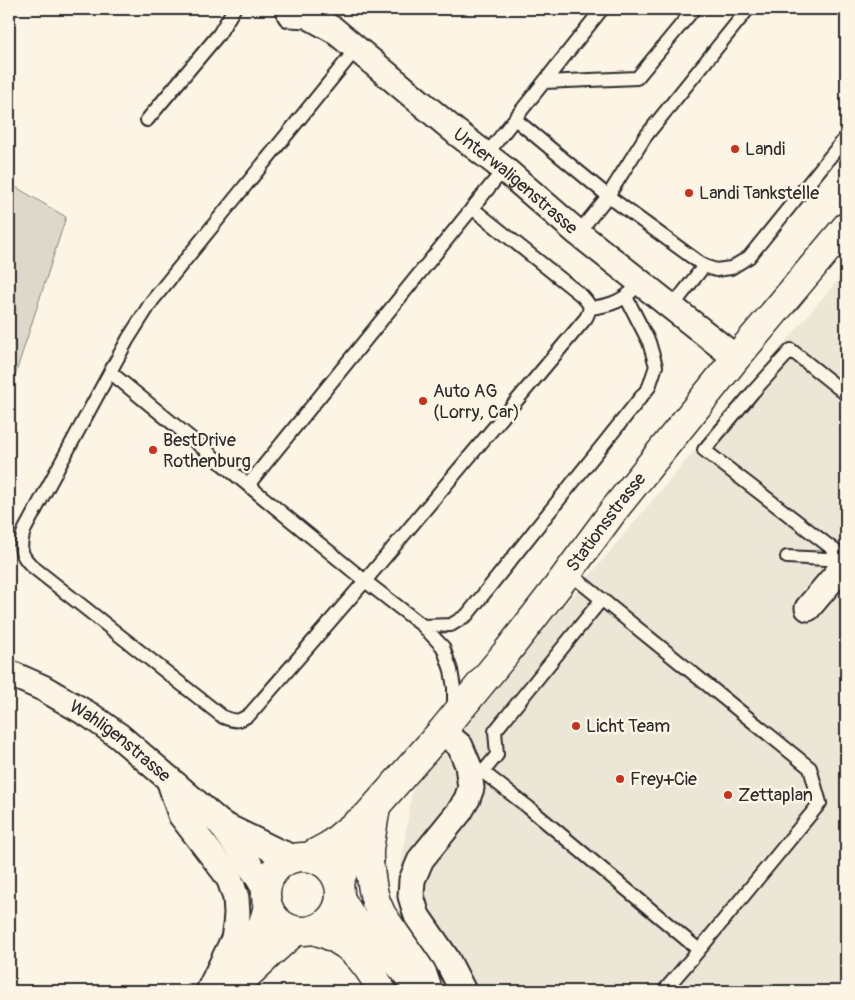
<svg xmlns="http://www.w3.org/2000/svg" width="855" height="1000" font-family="Pangolin,sans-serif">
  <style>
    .built { fill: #ece6d7 }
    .green { fill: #ded8ca; stroke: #84827a }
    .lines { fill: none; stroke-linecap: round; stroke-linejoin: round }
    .lane-casing { stroke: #2b2b2b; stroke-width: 16 }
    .street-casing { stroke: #2b2b2b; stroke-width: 29 }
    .secondary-casing { stroke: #2b2b2b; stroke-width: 31 }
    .highway-casing { stroke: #2b2b2b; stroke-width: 31 }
    .lane { stroke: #fcf5e5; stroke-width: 12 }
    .street { stroke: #fcf5e5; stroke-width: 25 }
    .secondary { stroke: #fcf5e5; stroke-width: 28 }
    .highway { stroke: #fcf5e5; stroke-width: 28 }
    .poi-dot { fill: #c8321e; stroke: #fcf5e5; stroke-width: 2 }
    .labels { text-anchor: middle; stroke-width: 5; stroke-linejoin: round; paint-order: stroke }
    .poi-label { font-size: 18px; fill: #2b2b2b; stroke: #fcf5e5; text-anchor: start }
    .street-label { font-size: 18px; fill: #2b2b2b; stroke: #fcf5e5 }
  </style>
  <rect width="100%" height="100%" fill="#fcf5e5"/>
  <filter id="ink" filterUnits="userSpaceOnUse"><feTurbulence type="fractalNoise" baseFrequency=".02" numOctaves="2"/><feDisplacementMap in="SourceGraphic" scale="10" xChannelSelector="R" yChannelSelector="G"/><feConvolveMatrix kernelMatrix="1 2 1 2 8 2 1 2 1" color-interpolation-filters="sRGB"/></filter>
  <g filter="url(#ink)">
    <path class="built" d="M 846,270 L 846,991 L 477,991 L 469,971 L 401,863 L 413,786 Z"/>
    <path class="green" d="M 9,183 L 66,217 L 9,394 Z"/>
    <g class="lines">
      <g class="lane-casing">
        <path id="lane" d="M 356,49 L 152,301 L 128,339 L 110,372 L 365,581 L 423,626 L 443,647 L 451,670 L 454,688 L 454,711
          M 544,82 L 637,78 L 694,9
          M 515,119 L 608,196 L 645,137 L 748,9
          M 147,120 L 219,34 L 234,9
          M 486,155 L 602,9
          M 578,233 L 608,196 L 704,266
          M 672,307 L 704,266 L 716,270 L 731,268 L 749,257 L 846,137
          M 590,308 C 606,306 619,303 631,292
          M 110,372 L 24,531 C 19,548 20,555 33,567 L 223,717 C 236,722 239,722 250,714 L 365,581 L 586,318 C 592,307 590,304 581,295 L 472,208
          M 846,394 L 791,350 L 753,392 L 704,450 L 846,559
          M 248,485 L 504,169
          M 787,557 L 846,560
          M 423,626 L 451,625 L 467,615 L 649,387 L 656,366 L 649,342 L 626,297
          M 468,765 L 483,772 L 528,807 L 699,950 L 820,803 L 810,768 L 568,572
          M 483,772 L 497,755 L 495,731 L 602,599
          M 664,991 L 699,950"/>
      </g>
      <g class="street-casing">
        <g id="street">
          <path id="s1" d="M 290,14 L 307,15 L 334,30 L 456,132 L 504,169 L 578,233 L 736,358"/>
          <path d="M 808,608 L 846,563"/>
          <path id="s2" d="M 9,673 L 43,688 L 91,716 L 119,736 L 169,779 L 221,824 L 256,874 L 266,891"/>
          <path d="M 442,731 L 460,746 L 468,765 L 471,788 L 467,799 L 460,811 L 421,859 L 412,880 L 411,896 L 417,916 L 446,958 L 463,991"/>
          <path d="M 169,779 L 181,815 L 225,872 L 230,880 L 236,898 L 237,913 L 236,926 L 234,939 L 209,991"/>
          <path d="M 223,825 L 276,851 L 294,858"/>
        </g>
      </g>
      <g class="secondary-casing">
        <g id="secondary">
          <circle cx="303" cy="894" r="37"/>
          <path id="s3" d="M 308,857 L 330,845 L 348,830 L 367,816 L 442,731 L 506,653 L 558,586 L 614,510 L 662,450 L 736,358 L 846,227"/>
          <path d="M 339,882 L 352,851 L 360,839 L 366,820"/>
          <path d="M 246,976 C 263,961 278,945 296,931"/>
          <path d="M 226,991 C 242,964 261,938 268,906"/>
        </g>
      </g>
      <g class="highway-casing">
        <path id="highway" d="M 376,807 L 369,849 L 369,863 L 373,890 L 376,902 L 382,915 L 422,973 L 428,991
          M 340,898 L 356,924 L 397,962 L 409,976
          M 313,930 C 348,939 366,961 382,991"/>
      </g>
      <use href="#lane" class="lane"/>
      <use href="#street" class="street"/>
      <use href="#secondary" class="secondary"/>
      <use href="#highway" class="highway"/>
    </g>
  </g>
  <g class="poi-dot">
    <circle cx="735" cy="149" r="5"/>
    <circle cx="689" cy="193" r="5"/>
    <circle cx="423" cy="401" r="5"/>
    <circle cx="153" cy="450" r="5"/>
    <circle cx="576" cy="726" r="5"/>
    <circle cx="620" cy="779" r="5"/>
    <circle cx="728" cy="795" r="5"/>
  </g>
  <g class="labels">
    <g class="poi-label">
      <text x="745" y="155">Landi</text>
      <text x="699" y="199">Landi Tankstelle</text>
      <text x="433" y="397">Auto AG<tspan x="433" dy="21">(Lorry, Car)</tspan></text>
      <text x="163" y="446">BestDrive<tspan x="163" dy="21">Rothenburg</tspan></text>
      <text x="586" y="732">Licht Team</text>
      <text x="630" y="785">Frey+Cie</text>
      <text x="738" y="801">Zettaplan</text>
    </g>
    <g class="street-label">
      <text dy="6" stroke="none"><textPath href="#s1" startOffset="284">Unterwaligenstrasse</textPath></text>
      <text dy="6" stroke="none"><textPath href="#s3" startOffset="451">Stationsstrasse</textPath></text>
      <text dy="6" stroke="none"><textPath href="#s2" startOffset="131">Wahligenstrasse</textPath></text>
    </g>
  </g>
  <rect width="855" height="1000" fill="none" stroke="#fcf5e5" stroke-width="30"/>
  <rect x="15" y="15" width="825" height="970" fill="none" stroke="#2b2b2b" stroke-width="2" filter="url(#ink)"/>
</svg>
